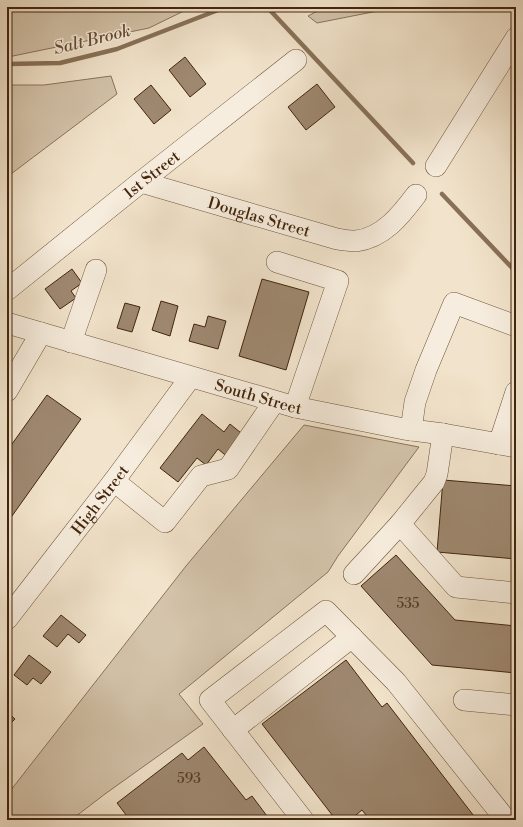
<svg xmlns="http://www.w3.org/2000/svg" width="523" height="827" font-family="'Libre Bodoni',serif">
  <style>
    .green { fill: #d4c4ab; stroke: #8b745c }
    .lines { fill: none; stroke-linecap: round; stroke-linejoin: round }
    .stream { stroke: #887158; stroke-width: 4.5 }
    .building { fill: #9e8870; stroke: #42250c }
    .minor-casing { stroke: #6e553c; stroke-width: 22 }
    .minor { stroke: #f7edde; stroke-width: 21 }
    .labels { text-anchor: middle; stroke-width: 3; stroke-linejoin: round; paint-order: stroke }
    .number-label { font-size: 14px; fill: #593e25 }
    .street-label { font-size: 16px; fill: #42250c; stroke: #f7edde }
    .water-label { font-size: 17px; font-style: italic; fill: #654b32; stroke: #f7edde }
  </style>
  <rect width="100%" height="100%" fill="#f2e4cc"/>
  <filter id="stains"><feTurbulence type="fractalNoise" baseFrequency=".005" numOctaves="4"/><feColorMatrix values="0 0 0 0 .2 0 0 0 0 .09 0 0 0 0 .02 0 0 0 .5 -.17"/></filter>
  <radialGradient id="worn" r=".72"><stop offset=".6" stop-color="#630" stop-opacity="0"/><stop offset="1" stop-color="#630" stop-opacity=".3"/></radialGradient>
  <path class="green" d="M 7,7 L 192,7 L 149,28 L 8,57 L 7,57 Z
    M 325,7 L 398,7 L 317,23 L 308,16 Z
    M 111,76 L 117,94 L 7,177 L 7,85 L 44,85 Z
    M 304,425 L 419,447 L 338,556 L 328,572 L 179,694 L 203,724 L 105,794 L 71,820 L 7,820 L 7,795 L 186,566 Z"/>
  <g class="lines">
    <path class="stream" d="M 267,7 L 413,163
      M 7,64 L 60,63 L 117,49 L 226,7
      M 442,194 L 516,272"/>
  </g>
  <path class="building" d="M 185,57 L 206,84 L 190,97 L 169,70 Z
    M 317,84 L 335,107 L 306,130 L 288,107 Z
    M 151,85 L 171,110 L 154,124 L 134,99 Z
    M 72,269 L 82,283 L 71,291 L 76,298 L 60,309 L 45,289 Z
    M 262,279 L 309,292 L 286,370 L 239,356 Z
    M 161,301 L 178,306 L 170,336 L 152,330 Z
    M 125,303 L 140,307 L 132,332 L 117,328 Z
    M 208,316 L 226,321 L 218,349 L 189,341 L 194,324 L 205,327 Z
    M 47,395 L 81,419 L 7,523 L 7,451 Z
    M 202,414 L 224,432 L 230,424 L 246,437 L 230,459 L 218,449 L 206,465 L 197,458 L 178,482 L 160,468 Z
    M 443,480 L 516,486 L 516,559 L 437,552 Z
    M 396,555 L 455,620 L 516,626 L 516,673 L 432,665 L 361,586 Z
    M 61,615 L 86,635 L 79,643 L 68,634 L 57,647 L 43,636 Z
    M 29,655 L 51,672 L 41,684 L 33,678 L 27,685 L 14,675 Z
    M 346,660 L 382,707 L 387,703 L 477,820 L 370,820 L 362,810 L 350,820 L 336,820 L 262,724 Z
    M 7,712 L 15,719 L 7,727 Z
    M 204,747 L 246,800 L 252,796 L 270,820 L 130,820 L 117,803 L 182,753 L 188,760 Z"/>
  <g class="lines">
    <g class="minor-casing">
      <g id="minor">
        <path d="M 436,166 L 516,38"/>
        <path id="s1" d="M 141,182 L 337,239 C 343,240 350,241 356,241 C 383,238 401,215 416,195"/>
        <path d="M 277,262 L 338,281 L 295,407"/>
        <path id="s2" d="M 7,290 L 141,182 L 296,60"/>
        <path id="s3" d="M 7,323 L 295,407 L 404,429 L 443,434 L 516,447"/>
        <path d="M 71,342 L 96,270"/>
        <path d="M 7,391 L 41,333"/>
        <path d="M 411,430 L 415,402 L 426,370 L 454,303 L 516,326"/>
        <path d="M 499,444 L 516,392"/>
        <path d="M 114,481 L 165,522 L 201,476 L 228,469 L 274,402"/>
        <path d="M 400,524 L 456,587 L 516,593"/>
        <path d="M 354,574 L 400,524 L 434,482 L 437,474 L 443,434"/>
        <path id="s4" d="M 7,619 L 114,481 L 190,378"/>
        <path d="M 464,700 L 516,705"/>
        <path d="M 233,730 L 352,637"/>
        <path d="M 303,820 L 210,700 L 326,611 L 396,682 L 506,820"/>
      </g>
    </g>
    <use href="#minor" class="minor"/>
  </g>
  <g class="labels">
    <g class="number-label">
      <text x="408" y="608">535</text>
      <text x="189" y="783">593</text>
    </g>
    <g class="street-label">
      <text dy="6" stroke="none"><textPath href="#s2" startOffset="185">1st Street</textPath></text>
      <text dy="6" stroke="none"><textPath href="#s1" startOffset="123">Douglas Street</textPath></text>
      <text dy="6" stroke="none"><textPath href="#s3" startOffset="262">South Street</textPath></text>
      <text dy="6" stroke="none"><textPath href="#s4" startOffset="151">High Street</textPath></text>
    </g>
    <g class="water-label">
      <text transform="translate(92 39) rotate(-14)" y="6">Salt Brook</text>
    </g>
  </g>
  <rect width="523" height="827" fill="none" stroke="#f2e4cc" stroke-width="24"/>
  <rect x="8" y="8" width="507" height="811" fill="none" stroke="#42250c" stroke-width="2"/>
  <rect x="12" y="12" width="499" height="803" fill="none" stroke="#42250c"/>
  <rect width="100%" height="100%" filter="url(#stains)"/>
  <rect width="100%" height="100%" fill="url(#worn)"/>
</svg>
